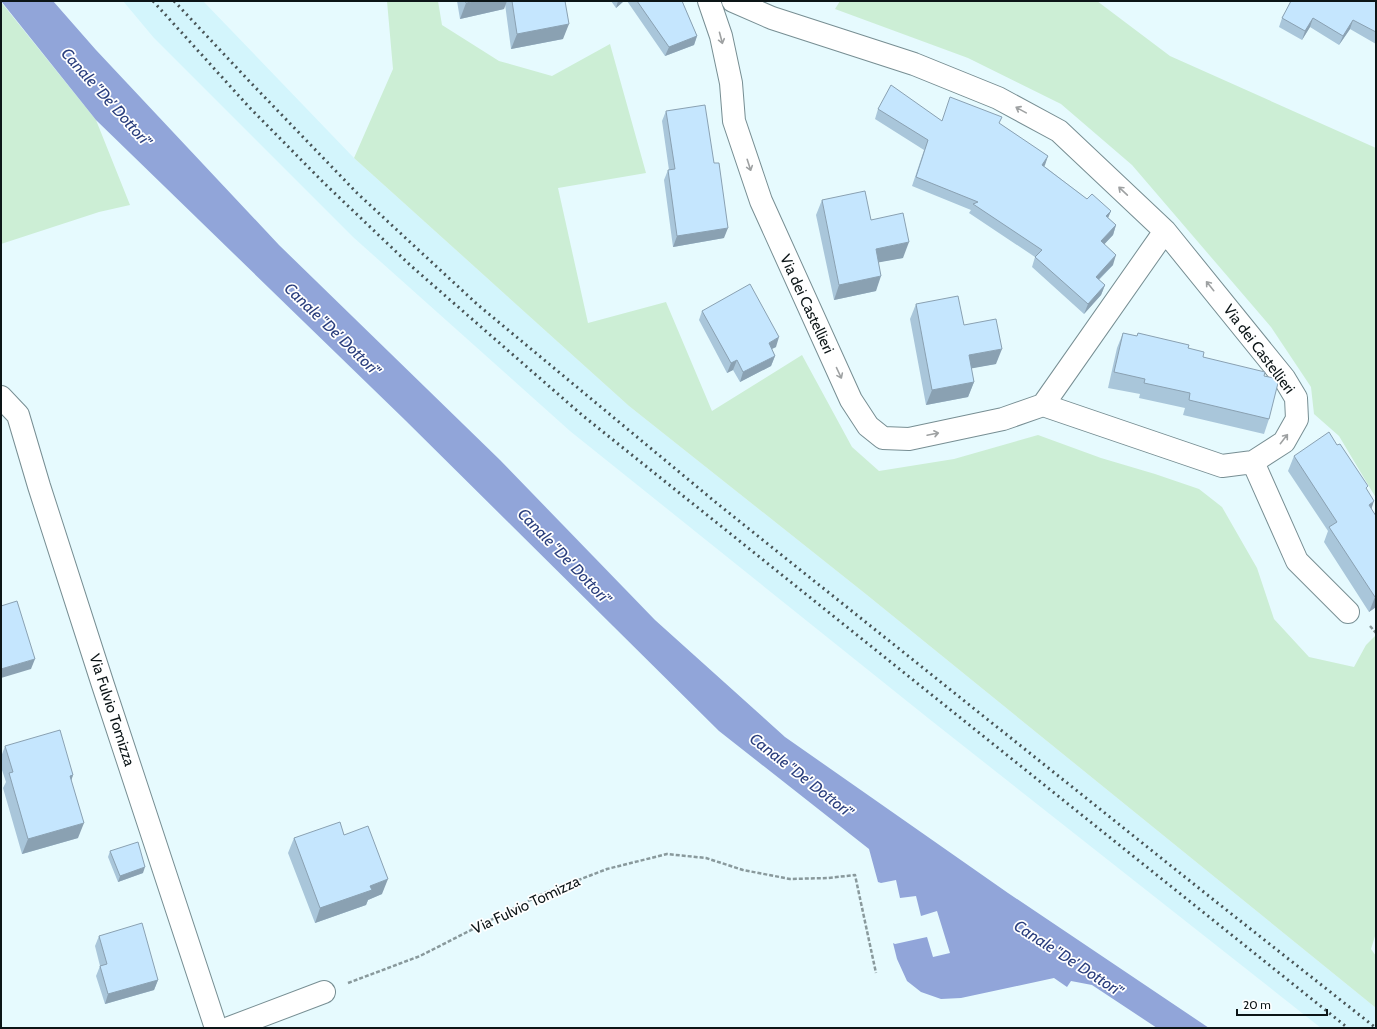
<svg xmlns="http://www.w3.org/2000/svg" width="1377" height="1029" font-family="Cabin,sans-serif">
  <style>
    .built { fill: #d3f5fc }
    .green { fill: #cceed5 }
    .water { fill: #91a5d9 }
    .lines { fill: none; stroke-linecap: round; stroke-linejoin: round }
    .street-casing { stroke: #778e93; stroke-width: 24 }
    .path { stroke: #89999c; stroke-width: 2.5; stroke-dasharray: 4 2; stroke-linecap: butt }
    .street { stroke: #fff; stroke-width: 22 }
    .rail { stroke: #485456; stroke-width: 3; stroke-dasharray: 2 4; stroke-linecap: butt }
    .wall { fill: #a9c6da }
    .shaded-wall { fill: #8aa1b2 }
    .building { fill: #c5e6fe; stroke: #8aa1b2 }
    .oneway { stroke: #9ea1a2 }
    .labels { text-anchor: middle; stroke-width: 3.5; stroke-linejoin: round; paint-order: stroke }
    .street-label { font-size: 15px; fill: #0c1517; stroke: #fff }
    .water-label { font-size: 16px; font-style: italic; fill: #2a3e7d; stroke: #fff }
  </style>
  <rect width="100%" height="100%" fill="#e6fafe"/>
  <path class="built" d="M 123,1 L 203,1 L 354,158 L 629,406 L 867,595 L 1376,1008 L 1376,1028 L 1321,1028 L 928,718 L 570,431 L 353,237 L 154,38 Z"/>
  <path class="green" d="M 387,1 L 438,1 L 442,25 L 499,61 L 552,76 L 610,44 L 646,173 L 558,188 L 588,323 L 666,302 L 712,411 L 802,355 L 852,447 L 879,471 L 954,459 L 1038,435 L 1101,458 L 1155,474 L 1199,489 L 1222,507 L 1257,568 L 1274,619 L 1309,657 L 1354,667 L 1366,645 L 1376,635 L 1376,933 L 1371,949 L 1376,956 L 1376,1008 L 867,595 L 629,406 L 354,158 L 393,69 Z
    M 840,1 L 1097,1 L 1170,56 L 1376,148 L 1376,498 L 1339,436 L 1314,414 L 1311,387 L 1271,327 L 1132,165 L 1061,104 L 968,58 L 835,9 Z
    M 1,2 L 96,120 L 130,205 L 99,212 L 1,244 Z"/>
  <path class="water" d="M 1,1 L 53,1 L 96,50 L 279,245 L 500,460 L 655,620 L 785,737 L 1008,893 L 1209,1028 L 1157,1028 L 1092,985 L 1071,981 L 1067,987 L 1054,978 L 961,998 L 941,999 L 921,992 L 907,981 L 897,959 L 893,943 L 895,944 L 927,937 L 933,957 L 950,953 L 937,911 L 921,916 L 916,896 L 900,898 L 896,880 L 881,883 L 878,882 L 869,849 L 719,731 L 405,420 L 96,120 Z"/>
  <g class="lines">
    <g class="street-casing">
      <path id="street" d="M 709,1 L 721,36 L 731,83 L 734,121 L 761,201 L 851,400 L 868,426 L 883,438 L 909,439 L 1003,419 L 1043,405 L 1222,466 L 1253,462 L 1284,442 L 1297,419 L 1296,398 L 1284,378 L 1165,231 L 1059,131 L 998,98 L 914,64 L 772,18 L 733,1
        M 1,397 L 18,415 L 39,486 L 103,685 L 216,1028
        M 1043,405 L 1165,231
        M 1253,462 L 1297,561 L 1348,612
        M 229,1028 L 324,992"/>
    </g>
    <path class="path" d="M 1370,626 L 1376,633
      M 348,983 L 420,956 L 542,894 L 607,869 L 667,854 L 706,858 L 743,870 L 790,879 L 828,878 L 855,875 L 876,973"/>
    <use href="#street" class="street"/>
    <path class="rail" d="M 153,1 L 249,107 L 324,183 L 410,265 L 582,415 L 1348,1028
      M 174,1 L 251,83 L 357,193 L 478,305 L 719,505 L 1210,897 L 1376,1028"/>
  </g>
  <path class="wall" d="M 457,1 L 565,1 L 563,39 L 511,49 L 505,4 L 504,9 L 460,19 Z
    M 611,1 L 624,1 L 616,8 Z
    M 627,1 L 682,1 L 697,36 L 694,45 L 665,56 Z
    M 1289,1 L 1376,1 L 1376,44 L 1350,29 L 1339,45 L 1310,27 L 1302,40 L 1279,27 L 1282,18 L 1291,2 Z
    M 878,109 L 942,121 L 1000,124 L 1048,156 L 1044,166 L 1087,199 L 1111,211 L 1108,218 L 1116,225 L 1113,235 L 1104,244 L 1113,265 L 1099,280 L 1105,285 L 1101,295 L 1084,314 L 1032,267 L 1035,257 L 969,213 L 971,210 L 912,186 L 924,150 L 875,119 Z
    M 666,111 L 724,238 L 673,247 L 664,180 L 668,170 L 669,170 L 662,121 Z
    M 822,200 L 871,220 L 903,258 L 878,262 L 876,291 L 834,300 L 816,215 Z
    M 916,304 L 964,325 L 996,364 L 971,368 L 974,382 L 968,397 L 926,405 L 910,319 Z
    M 702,311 L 776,347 L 772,349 L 775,356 L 771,366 L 740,382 L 733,370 L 727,373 L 699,320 Z
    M 1123,333 L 1137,336 L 1138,333 L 1188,348 L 1203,357 L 1264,376 L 1269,419 L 1264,434 L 1183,415 L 1185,408 L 1139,398 L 1140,394 L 1108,388 L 1117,348 Z
    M 1294,456 L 1367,490 L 1372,509 L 1376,607 L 1369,612 L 1324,542 L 1328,531 L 1288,471 Z
    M 5,746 L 73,775 L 71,781 L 78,838 L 22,854 L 3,788 L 6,782 L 1,767 L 1,757 Z
    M 344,835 L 382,894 L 368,900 L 366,905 L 315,923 L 288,853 L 294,838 Z
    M 110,851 L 143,873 L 118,882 L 108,857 Z
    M 99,936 L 158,980 L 154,990 L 105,1004 L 96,976 L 100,966 L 95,946 Z"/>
  <path class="shaded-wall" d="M 477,1 L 507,1 L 504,9 L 460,19 L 466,3 Z
    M 618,1 L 624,1 L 616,8 Z
    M 1313,18 L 1310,27 L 1302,40 L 1305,31 Z
    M 1353,20 L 1350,29 L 1339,45 L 1343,36 Z
    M 569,24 L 563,39 L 511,49 L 517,34 Z
    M 697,36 L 694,45 L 665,56 L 669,47 Z
    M 1048,156 L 1045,165 L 1039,175 L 1042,165 Z
    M 1111,211 L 1107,220 L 1106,216 Z
    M 1116,225 L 1113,235 L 1098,251 L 1101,241 Z
    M 728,228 L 724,238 L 673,247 L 677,236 Z
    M 909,242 L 903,258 L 870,264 L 876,249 Z
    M 1116,255 L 1113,265 L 1092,286 L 1096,277 Z
    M 881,276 L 876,291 L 834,300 L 839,285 Z
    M 1105,285 L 1101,295 L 1084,314 L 1088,304 Z
    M 779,337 L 776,347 L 765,352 L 769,343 Z
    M 1002,349 L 996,364 L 963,370 L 969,355 Z
    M 775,356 L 771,366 L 740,382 L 743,372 Z
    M 737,360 L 733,370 L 727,373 L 731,363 Z
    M 974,382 L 968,397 L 926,405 L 932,390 Z
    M 1374,501 L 1369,516 L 1369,505 Z
    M 1376,596 L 1376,607 L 1369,612 L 1375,597 Z
    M 35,659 L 31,669 L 1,678 L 1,669 Z
    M 73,775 L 68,790 L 70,776 Z
    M 84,823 L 78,838 L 22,854 L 28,839 Z
    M 145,867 L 143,873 L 118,882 L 120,876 Z
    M 388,879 L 382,894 L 368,900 L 366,905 L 315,923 L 320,908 L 370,886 Z
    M 158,980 L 154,990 L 105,1004 L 108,994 Z"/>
  <path class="building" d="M 465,1 L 477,1 L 466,3 Z
    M 512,1 L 565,1 L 569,24 L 517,34 Z
    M 637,1 L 682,1 L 697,36 L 669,47 Z
    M 1291,1 L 1376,1 L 1376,32 L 1353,20 L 1343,36 L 1313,18 L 1305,31 L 1282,18 Z
    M 891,85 L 942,121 L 950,97 L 1002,117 L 999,123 L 1048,156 L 1042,165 L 1087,199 L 1092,194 L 1111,211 L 1106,216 L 1116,225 L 1101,241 L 1116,255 L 1096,277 L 1105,285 L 1088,304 L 1035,257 L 1042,250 L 973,204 L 978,202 L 916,177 L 928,140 L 878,109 Z
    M 705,105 L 714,163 L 719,163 L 728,228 L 677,236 L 668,170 L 675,169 L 666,111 Z
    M 865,191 L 871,220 L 903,213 L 909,242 L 876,249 L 881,276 L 839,285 L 822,200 Z
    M 750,284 L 779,337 L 769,343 L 775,356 L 743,372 L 737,360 L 731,363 L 702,311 Z
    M 958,296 L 964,325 L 996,319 L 1002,349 L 969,355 L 974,382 L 932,390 L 916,304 Z
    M 1123,333 L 1137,336 L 1138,333 L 1189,345 L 1188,348 L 1204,352 L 1203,357 L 1265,372 L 1264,376 L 1279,379 L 1269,419 L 1189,400 L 1190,393 L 1144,383 L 1145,379 L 1114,372 Z
    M 1329,432 L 1337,445 L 1340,444 L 1368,486 L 1366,488 L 1374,501 L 1369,505 L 1376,516 L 1376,596 L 1375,597 L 1329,527 L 1337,522 L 1294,456 Z
    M 17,601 L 35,659 L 1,669 L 1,606 Z
    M 60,730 L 73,775 L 70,776 L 84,823 L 28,839 L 9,773 L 13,772 L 5,746 Z
    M 340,822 L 344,835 L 368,826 L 388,879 L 370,886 L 372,890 L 320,908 L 294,838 Z
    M 138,842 L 145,867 L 120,876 L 110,851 Z
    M 142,923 L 158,980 L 108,994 L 100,966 L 107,964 L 99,936 Z"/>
  <defs><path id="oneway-shaft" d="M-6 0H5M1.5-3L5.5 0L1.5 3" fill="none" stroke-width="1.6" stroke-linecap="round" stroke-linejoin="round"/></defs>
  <g class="oneway">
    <use href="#oneway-shaft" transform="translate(721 38) rotate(75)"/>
    <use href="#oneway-shaft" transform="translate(1021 110) rotate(-151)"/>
    <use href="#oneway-shaft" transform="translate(749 165) rotate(72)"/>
    <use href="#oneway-shaft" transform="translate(1123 191) rotate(-137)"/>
    <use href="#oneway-shaft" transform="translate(1210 286) rotate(-129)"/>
    <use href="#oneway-shaft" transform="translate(839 373) rotate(65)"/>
    <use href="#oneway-shaft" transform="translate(933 434) rotate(-12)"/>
    <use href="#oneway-shaft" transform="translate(1284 439) rotate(-52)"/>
  </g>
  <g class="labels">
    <g class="street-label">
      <text transform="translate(807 304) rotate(65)" y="5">Via dei Castellieri</text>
      <text transform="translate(1259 349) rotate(53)" y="5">Via dei Castellieri</text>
      <text transform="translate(112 710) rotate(72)" y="5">Via Fulvio Tomizza</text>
      <text transform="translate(526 905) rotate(-25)" y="5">Via Fulvio Tomizza</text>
    </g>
    <g class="water-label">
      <text transform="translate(107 97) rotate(48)" y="6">Canale "De' Dottori"</text>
      <text transform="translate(333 329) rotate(44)" y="6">Canale "De' Dottori"</text>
      <text transform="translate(565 556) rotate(46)" y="6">Canale "De' Dottori"</text>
      <text transform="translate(802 775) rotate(38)" y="6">Canale "De' Dottori"</text>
      <text transform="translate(1069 958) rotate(33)" y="6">Canale "De' Dottori"</text>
    </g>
  </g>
  <rect width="1377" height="1029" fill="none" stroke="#0c1517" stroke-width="4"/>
  <path d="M1237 1009v6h90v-6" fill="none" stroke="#0c1517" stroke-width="2"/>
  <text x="1243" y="1009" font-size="12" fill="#0c1517" stroke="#ffffff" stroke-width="3" paint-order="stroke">20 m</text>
</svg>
